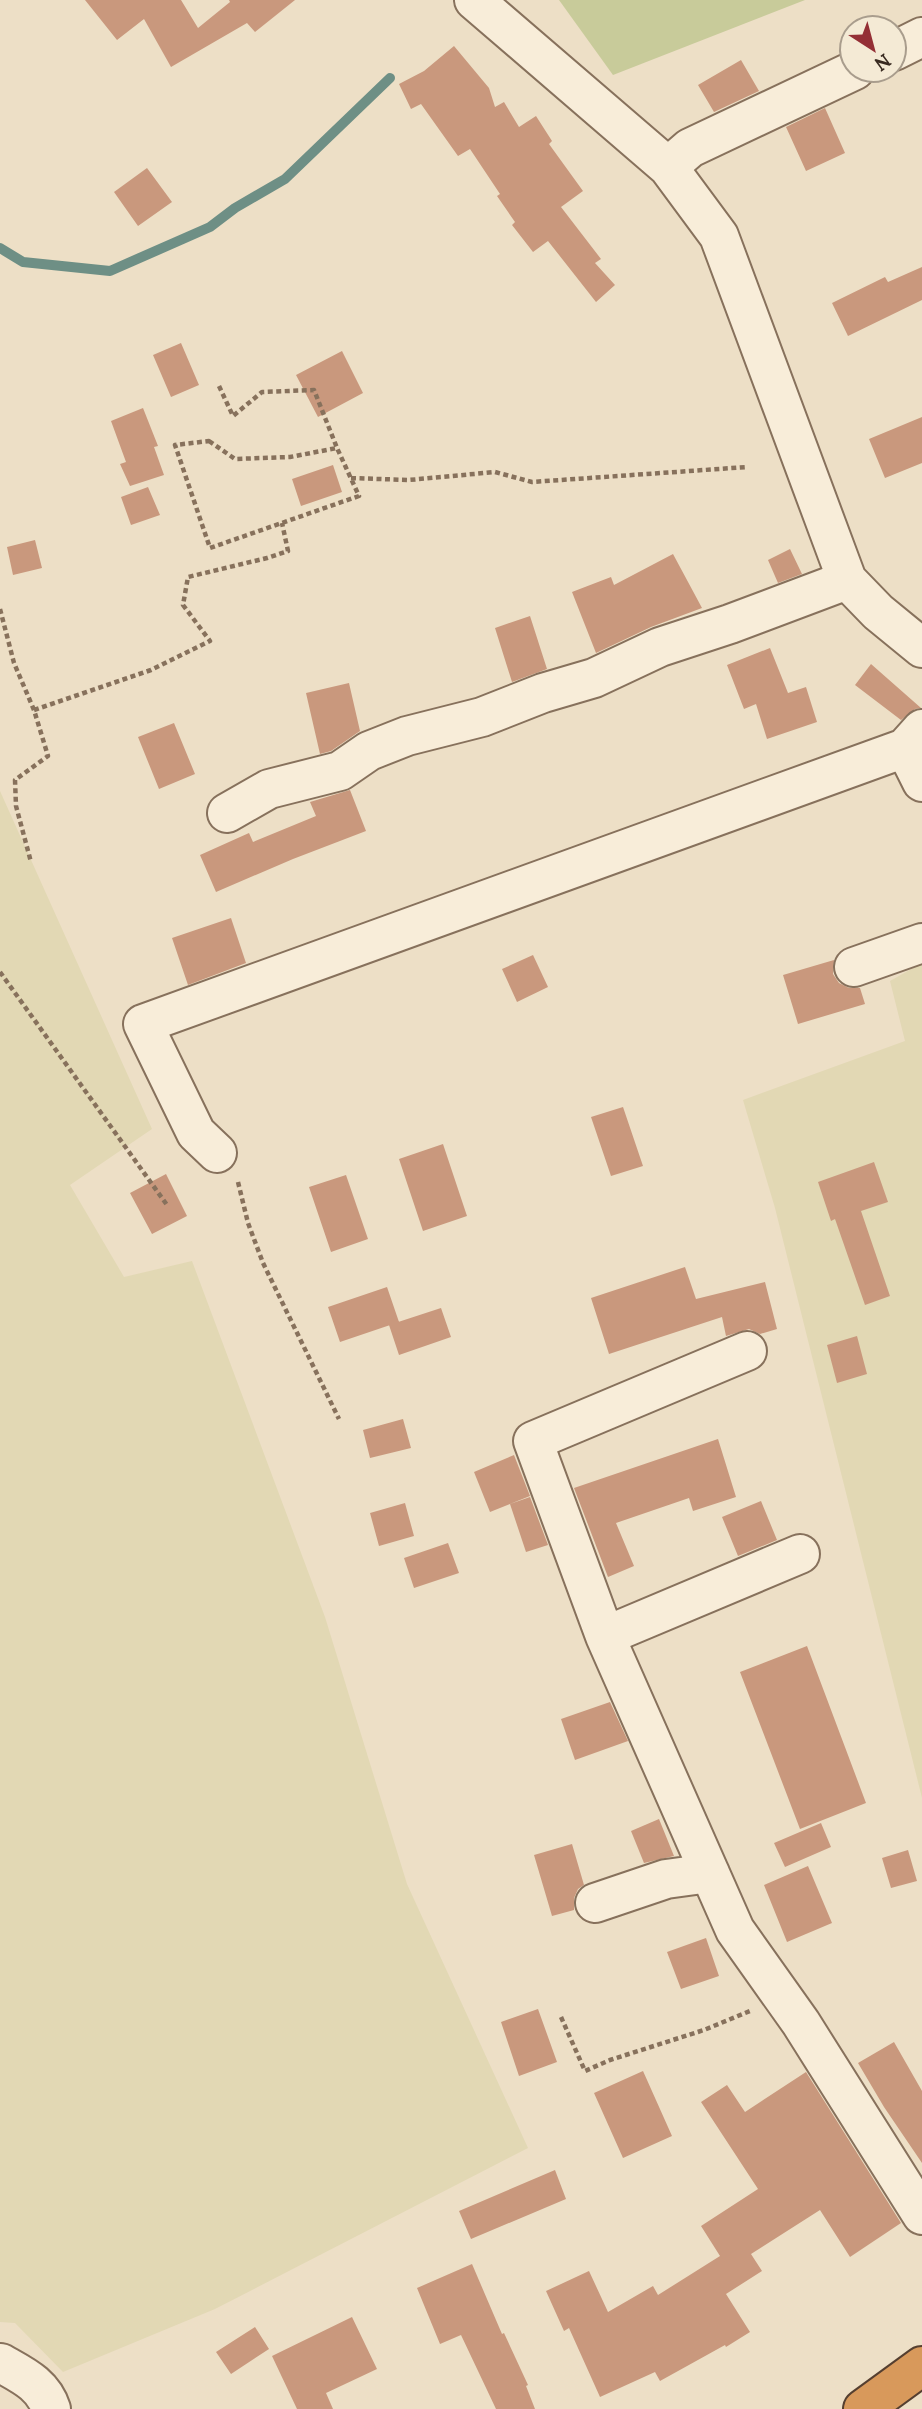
<svg xmlns="http://www.w3.org/2000/svg" width="922" height="2409" font-family="Lora,serif">
  <style>
    .farmland { fill: #e2d8b4 }
    .green { fill: #c8cb9a }
    .lines { fill: none; stroke-linecap: round; stroke-linejoin: round }
    .stream { stroke: #6e8f85; stroke-width: 10 }
    .building { fill: #c9987d }
    .minor-casing { stroke: #87715c; stroke-width: 42 }
    .highway-casing { stroke: #553f30; stroke-width: 42 }
    .path { stroke: #87715c; stroke-width: 4.5; stroke-dasharray: 5 3.5; stroke-linecap: butt }
    .minor { stroke: #f8edd9; stroke-width: 38 }
    .highway { stroke: #d8995b; stroke-width: 38 }
  </style>
  <rect width="100%" height="100%" fill="#eddfc6"/>
  <path class="farmland" d="M 0,791 L 152,1129 L 70,1185 L 124,1277 L 192,1261 L 325,1617 L 407,1884 L 528,2148 L 215,2309 L 63,2372 L 15,2323 L 0,2322 Z
    M 922,963 L 922,1798 L 775,1208 L 743,1100 L 905,1041 L 890,981 Z"/>
  <path class="green" d="M 559,0 L 805,0 L 613,75 Z"/>
  <g class="lines">
    <path class="stream" d="M 0,248 L 23,262 L 110,271 L 210,227 L 235,208 L 285,179 L 390,78"/>
  </g>
  <path class="building" d="M 85,0 L 181,0 L 198,28 L 230,2 L 229,0 L 295,0 L 255,32 L 247,23 L 171,67 L 144,19 L 117,40 Z
    M 454,46 L 489,88 L 495,107 L 504,102 L 519,127 L 536,116 L 552,141 L 549,144 L 583,191 L 561,207 L 601,259 L 595,263 L 615,285 L 596,302 L 548,241 L 533,252 L 512,225 L 515,222 L 497,196 L 500,194 L 470,149 L 458,156 L 421,104 L 411,109 L 399,84 L 424,71 Z
    M 741,60 L 759,91 L 714,112 L 698,85 Z
    M 825,108 L 845,153 L 806,171 L 786,127 Z
    M 147,168 L 172,202 L 138,226 L 114,192 Z
    M 922,267 L 922,300 L 848,336 L 832,303 L 885,277 L 888,282 Z
    M 181,343 L 199,385 L 171,397 L 153,355 Z
    M 342,351 L 363,393 L 318,417 L 296,375 Z
    M 143,408 L 158,446 L 154,447 L 164,475 L 130,486 L 120,464 L 126,462 L 111,421 Z
    M 922,417 L 922,463 L 885,478 L 869,439 Z
    M 333,465 L 342,492 L 301,506 L 292,479 Z
    M 148,487 L 160,515 L 131,525 L 121,497 Z
    M 35,540 L 42,568 L 13,575 L 7,547 Z
    M 790,549 L 802,574 L 778,583 L 768,560 Z
    M 673,554 L 702,608 L 651,627 L 596,653 L 572,592 L 611,577 L 614,585 Z
    M 530,616 L 547,669 L 512,682 L 495,628 Z
    M 770,648 L 788,693 L 806,687 L 817,722 L 767,739 L 756,704 L 744,709 L 727,665 Z
    M 871,664 L 921,708 L 915,709 L 901,720 L 855,685 Z
    M 349,683 L 360,731 L 331,751 L 320,754 L 306,693 Z
    M 174,723 L 195,774 L 159,789 L 138,737 Z
    M 350,790 L 366,831 L 293,859 L 216,892 L 200,855 L 249,833 L 253,842 L 316,816 L 310,802 Z
    M 231,918 L 246,963 L 188,985 L 172,938 Z
    M 533,955 L 548,987 L 517,1002 L 502,969 Z
    M 834,960 L 833,974 L 839,983 L 849,988 L 860,988 L 865,1004 L 798,1024 L 783,975 Z
    M 623,1107 L 643,1166 L 611,1176 L 591,1117 Z
    M 443,1144 L 467,1216 L 423,1231 L 399,1159 Z
    M 874,1162 L 888,1202 L 861,1211 L 890,1296 L 865,1305 L 835,1219 L 831,1221 L 818,1182 Z
    M 166,1174 L 187,1216 L 152,1234 L 130,1193 Z
    M 346,1175 L 368,1239 L 331,1252 L 309,1187 Z
    M 685,1267 L 696,1299 L 765,1282 L 777,1329 L 760,1334 L 749,1329 L 726,1336 L 722,1317 L 609,1354 L 591,1298 Z
    M 387,1287 L 399,1322 L 340,1342 L 328,1307 Z
    M 441,1308 L 451,1337 L 399,1355 L 389,1325 Z
    M 857,1336 L 867,1374 L 837,1383 L 827,1345 Z
    M 403,1419 L 411,1448 L 370,1458 L 363,1430 Z
    M 718,1439 L 736,1497 L 693,1511 L 689,1498 L 616,1523 L 634,1566 L 608,1577 L 574,1488 Z
    M 514,1455 L 530,1496 L 490,1512 L 474,1472 Z
    M 530,1497 L 548,1545 L 526,1552 L 510,1504 Z
    M 761,1501 L 777,1540 L 738,1556 L 722,1517 Z
    M 405,1503 L 414,1536 L 379,1546 L 370,1513 Z
    M 448,1543 L 459,1573 L 414,1588 L 404,1558 Z
    M 807,1646 L 866,1803 L 800,1829 L 740,1672 Z
    M 610,1702 L 628,1741 L 575,1760 L 561,1719 Z
    M 659,1819 L 674,1856 L 644,1863 L 631,1831 Z
    M 821,1823 L 831,1847 L 785,1867 L 774,1843 Z
    M 572,1844 L 584,1885 L 578,1889 L 574,1898 L 574,1910 L 552,1916 L 534,1855 Z
    M 908,1850 L 917,1881 L 891,1888 L 882,1858 Z
    M 808,1866 L 832,1923 L 787,1942 L 764,1885 Z
    M 706,1938 L 719,1976 L 681,1989 L 667,1952 Z
    M 538,2009 L 557,2062 L 519,2076 L 501,2022 Z
    M 894,2042 L 922,2091 L 922,2163 L 884,2107 L 858,2063 Z
    M 643,2071 L 672,2136 L 623,2158 L 594,2093 Z
    M 806,2072 L 901,2223 L 850,2257 L 820,2210 L 751,2254 L 762,2271 L 726,2294 L 750,2332 L 726,2347 L 725,2345 L 660,2381 L 655,2372 L 600,2397 L 569,2328 L 564,2331 L 546,2291 L 589,2271 L 608,2312 L 653,2286 L 658,2295 L 720,2256 L 701,2226 L 758,2189 L 701,2102 L 727,2085 L 745,2112 Z
    M 555,2170 L 566,2199 L 471,2239 L 459,2211 Z
    M 472,2264 L 502,2334 L 504,2333 L 528,2385 L 526,2386 L 535,2409 L 496,2409 L 461,2335 L 440,2344 L 417,2288 Z
    M 352,2317 L 377,2369 L 326,2393 L 333,2409 L 297,2409 L 272,2356 Z
    M 255,2327 L 269,2349 L 231,2374 L 216,2352 Z"/>
  <g class="lines">
    <g class="minor-casing">
      <path id="minor" d="M 474,0 L 668,167 L 719,236 L 847,580 L 878,612 L 922,648
        M 894,51 L 922,37
        M 668,167 L 690,148 L 855,70
        M 922,729 L 905,748 L 922,782
        M 227,813 L 269,789 L 340,771 L 369,751 L 407,736 L 482,717 L 543,693 L 594,678 L 660,647 L 730,624 L 847,580
        M 854,967 L 922,943
        M 217,1153 L 196,1133 L 143,1024 L 905,748
        M 747,1351 L 533,1441 L 605,1636 L 800,1554
        M 605,1636 L 735,1930 L 801,2023 L 922,2215
        M 595,1903 L 666,1879 L 710,1873
        M 1,2363 C 22,2375 43,2384 51,2409"/>
    </g>
    <g class="highway-casing">
      <path id="highway" d="M 863,2409 L 922,2366"/>
    </g>
    <path class="path" d="M 219,386 L 233,416 L 262,392 L 314,390 L 337,448
      M 209,441 L 235,459 L 290,457 L 337,448 L 359,496 L 210,548 L 175,445 Z
      M 351,478 L 409,480 L 495,472 L 532,482 L 747,467
      M 0,609 L 14,663 L 34,710 L 48,756 L 15,780 L 16,806 L 31,862
      M 34,710 L 151,670 L 210,641 L 183,605 L 188,577 L 267,558 L 288,551 L 282,523
      M 0,972 L 167,1205
      M 238,1182 L 248,1223 L 263,1263 L 339,1419
      M 561,2017 L 585,2071 L 610,2060 L 704,2030 L 750,2011"/>
    <use href="#minor" class="minor"/>
    <use href="#highway" class="highway"/>
  </g>
  <g transform="translate(873 49) rotate(144)"><circle r="33" fill="#f4ead5" stroke="#a99d8d" stroke-width="2"/>
  <path d="M0-5L12 26L0 18L-12 26Z" fill="#942f35"/>
  <text y="-10" font-size="19" font-weight="bold" text-anchor="middle" fill="#382a20">N</text>
  </g>
</svg>
